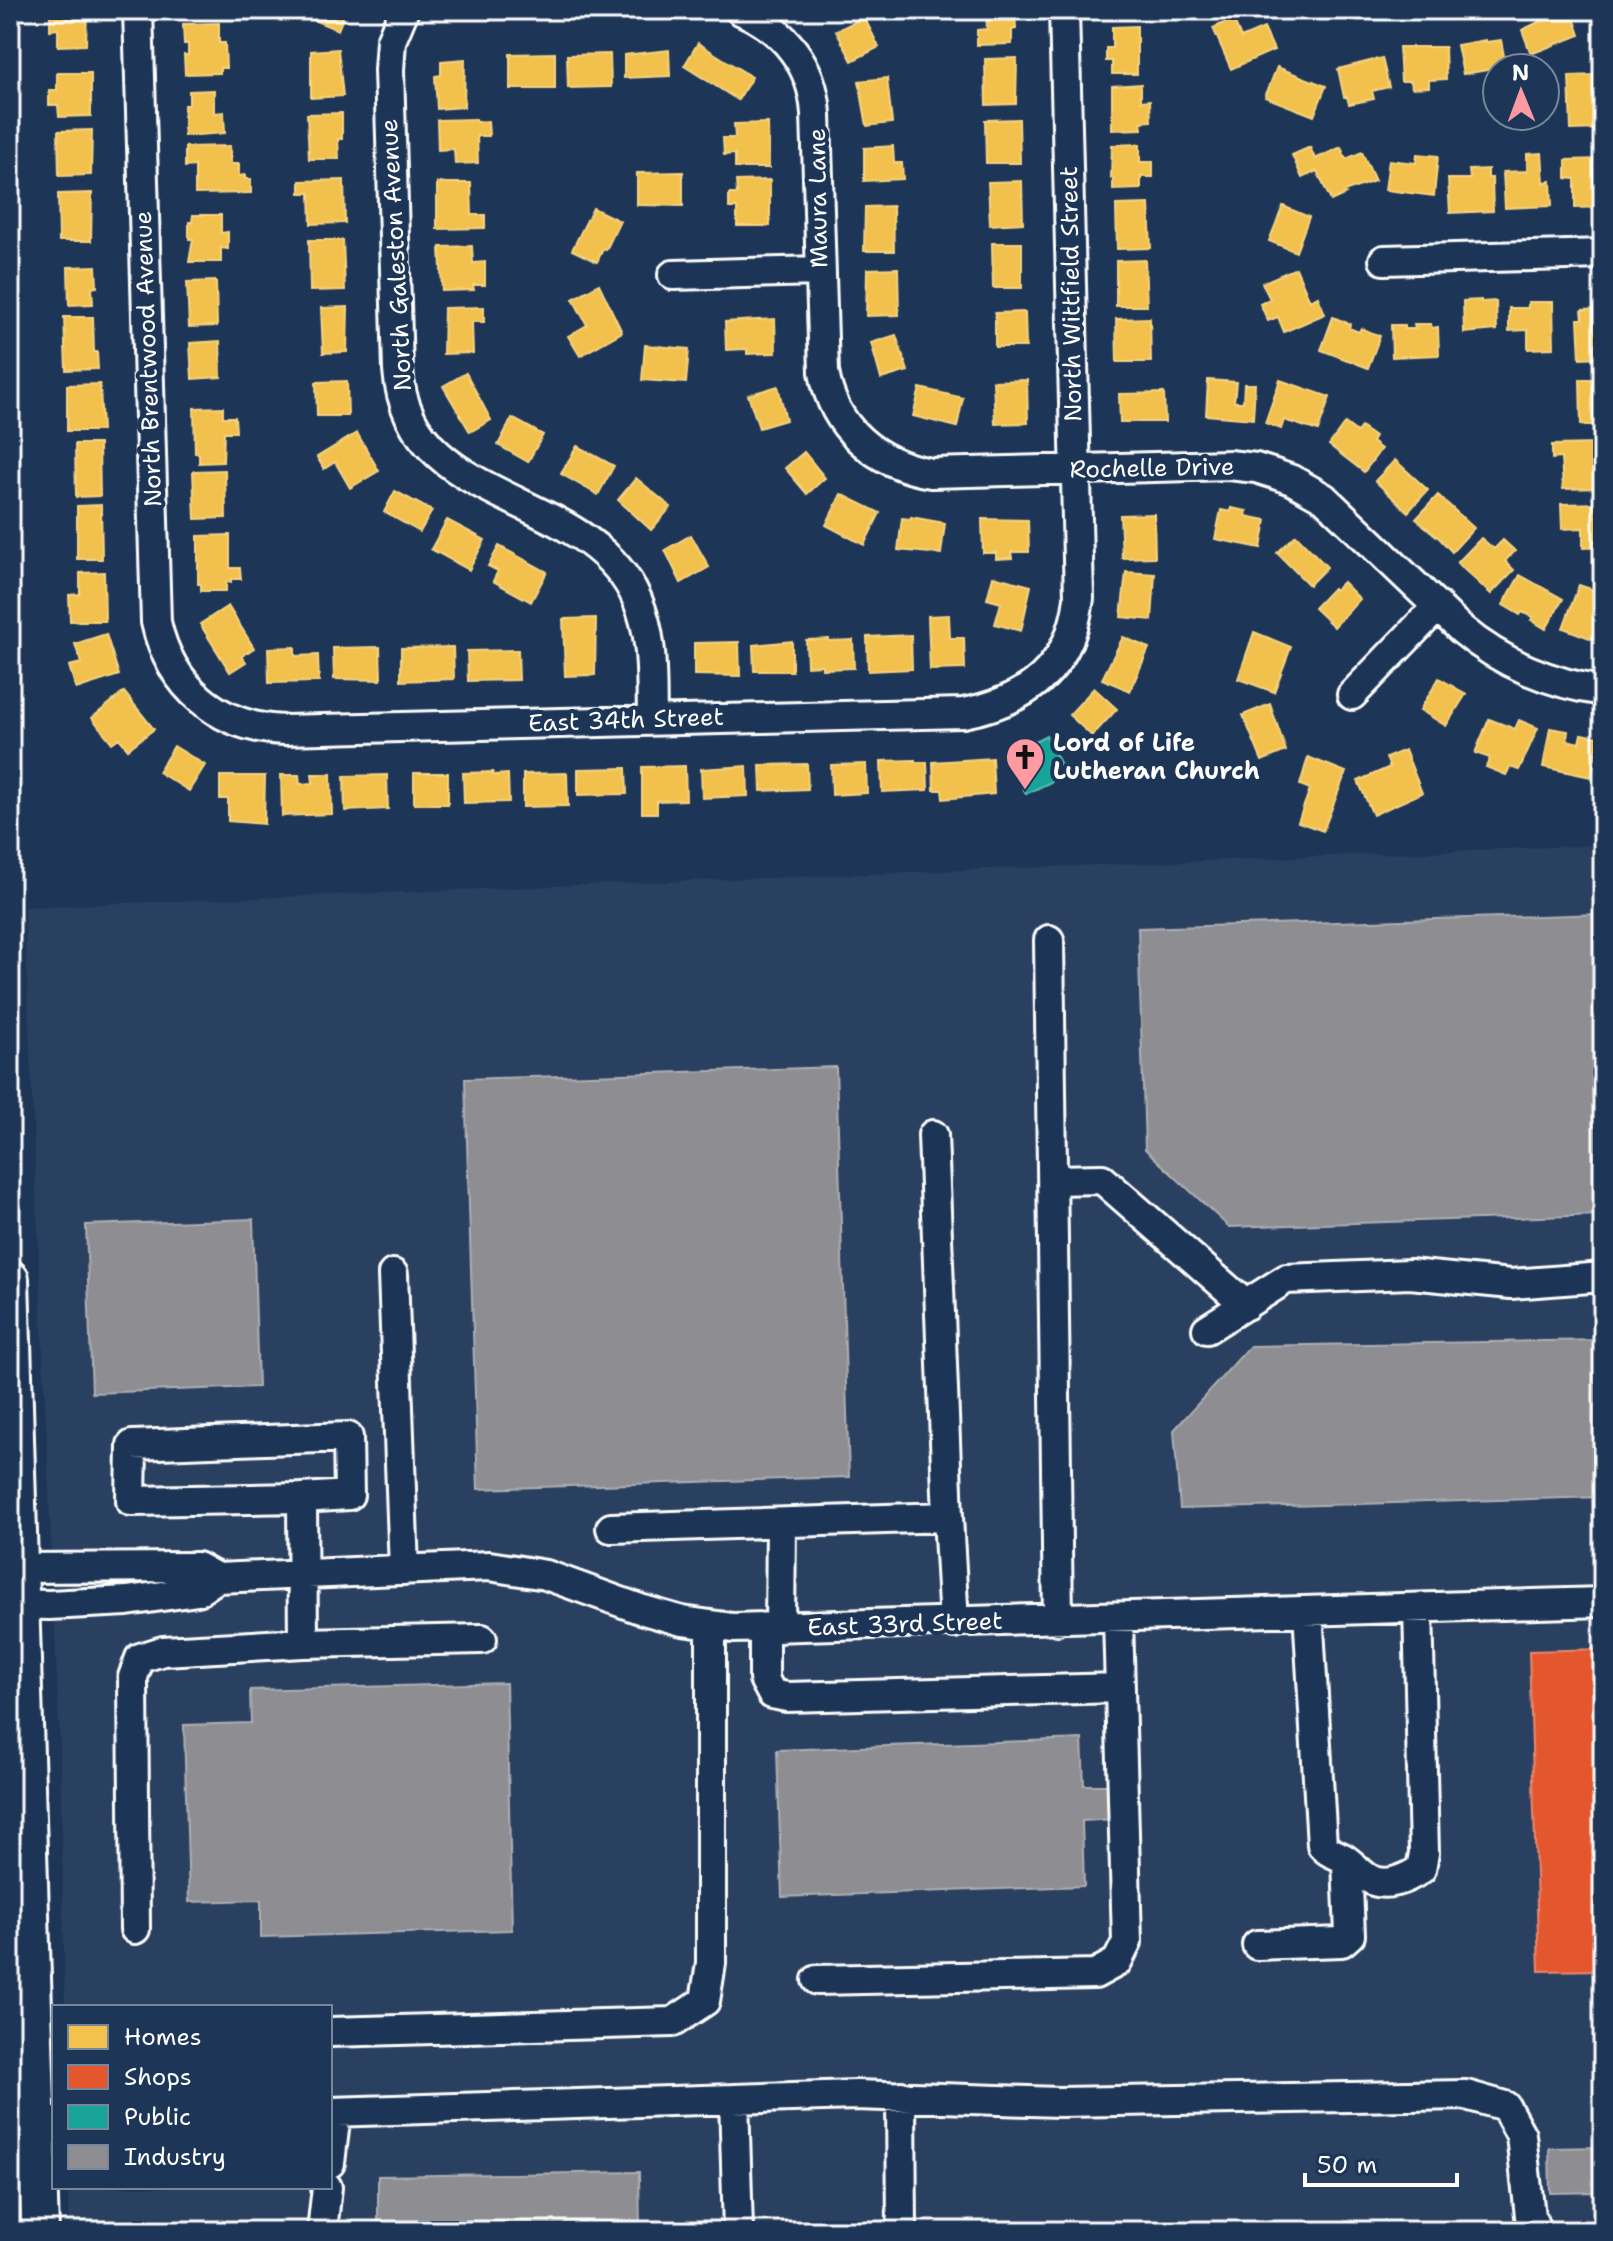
<svg xmlns="http://www.w3.org/2000/svg" width="1613" height="2241" font-family="'Shantell Sans',sans-serif">
  <style>
    .built { fill: #2a4161 }
    .homes { fill: #f2c14e; stroke: #f6d483; stroke-width: 2 }
    .shops { fill: #e4572e; stroke: #ec896d; stroke-width: 2 }
    .public { fill: #17a398; stroke: #5dbfb7; stroke-width: 2 }
    .industry { fill: #8d8d92; stroke: #afafb3; stroke-width: 2 }
    .lines { fill: none; stroke-linecap: round; stroke-linejoin: round }
    .minor-casing { stroke: #fff; stroke-width: 34 }
    .major-casing { stroke: #fff; stroke-width: 42 }
    .minor { stroke: #1d3557; stroke-width: 28 }
    .major { stroke: #1d3557; stroke-width: 36 }
    .labels { text-anchor: middle; stroke-width: 8; stroke-linejoin: round; paint-order: stroke }
    .street-label { font-size: 24px; fill: #fff; stroke: #1d3557 }
    .poi-label { font-size: 24px; font-weight: bold; fill: #fff; stroke: #1d3557; text-anchor: start }
  </style>
  <rect width="100%" height="100%" fill="#1d3557"/>
  <filter id="ink" filterUnits="userSpaceOnUse"><feTurbulence type="fractalNoise" baseFrequency=".0125" numOctaves="2"/><feDisplacementMap in="SourceGraphic" scale="16" xChannelSelector="R" yChannelSelector="G"/><feConvolveMatrix kernelMatrix="1 2 1 2 8 2 1 2 1" color-interpolation-filters="sRGB"/></filter>
  <g filter="url(#ink)">
    <path class="built" d="M 1603,845 L 1603,2231 L 69,2231 L 68,2187 L 330,2187 L 330,2007 L 65,2007 L 60,1750 L 24,907 Z"/>
    <path class="homes" d="M 50,10 L 87,10 L 86,45 L 58,46 L 58,29 L 50,30 Z
      M 311,10 L 346,10 L 338,30 L 308,18 Z
      M 986,10 L 1015,10 L 1016,29 L 1012,30 L 1012,44 L 977,45 L 977,30 L 987,29 Z
      M 1572,12 L 1580,35 L 1531,54 L 1522,30 L 1553,15 L 1554,19 Z
      M 864,17 L 879,47 L 852,61 L 836,31 Z
      M 1233,19 L 1241,38 L 1264,28 L 1274,50 L 1231,69 L 1213,28 Z
      M 219,23 L 219,43 L 225,43 L 226,68 L 220,68 L 220,73 L 185,74 L 184,55 L 188,55 L 188,44 L 184,44 L 183,24 Z
      M 1137,26 L 1137,74 L 1112,74 L 1112,61 L 1106,61 L 1106,48 L 1112,48 L 1112,27 Z
      M 1486,40 L 1486,42 L 1501,40 L 1506,67 L 1463,74 L 1457,45 Z
      M 698,43 L 752,77 L 738,100 L 684,66 Z
      M 1399,47 L 1445,47 L 1446,79 L 1429,80 L 1429,87 L 1412,88 L 1411,81 L 1401,81 Z
      M 338,49 L 343,96 L 311,98 L 311,51 Z
      M 669,50 L 670,76 L 624,78 L 624,55 Z
      M 555,53 L 555,89 L 510,89 L 510,54 Z
      M 610,54 L 611,87 L 568,88 L 567,55 Z
      M 1017,58 L 1016,104 L 986,105 L 985,59 Z
      M 1382,58 L 1389,87 L 1372,91 L 1374,99 L 1349,104 L 1347,97 L 1344,97 L 1338,69 Z
      M 465,59 L 464,107 L 437,109 L 435,76 L 441,75 L 441,61 Z
      M 1277,67 L 1326,86 L 1314,116 L 1265,97 Z
      M 57,73 L 91,73 L 91,116 L 59,117 L 58,105 L 49,105 L 49,90 L 57,90 Z
      M 1597,75 L 1599,129 L 1571,130 L 1569,76 Z
      M 887,78 L 892,123 L 867,126 L 859,81 Z
      M 1141,84 L 1141,101 L 1150,100 L 1151,121 L 1141,122 L 1142,129 L 1112,130 L 1112,86 Z
      M 214,90 L 214,113 L 224,112 L 225,133 L 184,136 L 184,105 L 189,105 L 189,91 Z
      M 342,113 L 342,139 L 338,139 L 339,159 L 309,159 L 307,114 Z
      M 476,119 L 476,122 L 488,121 L 489,136 L 477,136 L 478,163 L 455,164 L 454,149 L 438,150 L 437,120 Z
      M 1019,119 L 1020,163 L 986,163 L 985,120 Z
      M 768,123 L 769,168 L 735,168 L 735,154 L 724,155 L 723,138 L 735,138 L 734,124 Z
      M 92,130 L 91,175 L 59,176 L 58,131 Z
      M 1140,144 L 1140,162 L 1153,162 L 1153,177 L 1141,177 L 1141,189 L 1113,190 L 1113,178 L 1111,178 L 1112,145 Z
      M 230,146 L 231,164 L 239,164 L 239,176 L 245,175 L 245,179 L 251,179 L 251,193 L 195,194 L 195,166 L 185,167 L 185,147 Z
      M 893,146 L 894,163 L 902,163 L 903,179 L 864,181 L 864,148 Z
      M 1310,147 L 1315,159 L 1341,147 L 1346,159 L 1362,152 L 1375,181 L 1344,192 L 1346,194 L 1331,201 L 1317,171 L 1302,178 L 1292,155 Z
      M 1542,153 L 1544,182 L 1551,181 L 1552,206 L 1505,208 L 1503,172 L 1527,171 L 1527,154 Z
      M 1417,154 L 1438,156 L 1434,196 L 1385,190 L 1389,160 L 1416,163 Z
      M 1603,159 L 1603,207 L 1575,208 L 1575,179 L 1566,178 L 1566,160 Z
      M 1488,169 L 1488,178 L 1492,178 L 1493,211 L 1450,213 L 1448,179 L 1470,179 L 1469,170 Z
      M 683,172 L 683,206 L 637,205 L 637,173 Z
      M 344,180 L 345,223 L 311,224 L 310,193 L 300,193 L 300,181 Z
      M 770,180 L 770,226 L 737,226 L 737,208 L 729,208 L 729,194 L 737,194 L 736,181 Z
      M 1022,181 L 1023,223 L 990,225 L 988,182 Z
      M 437,183 L 471,183 L 472,215 L 485,215 L 485,228 L 437,229 Z
      M 92,193 L 91,241 L 59,241 L 58,194 Z
      M 1149,204 L 1151,248 L 1117,249 L 1116,205 Z
      M 893,206 L 894,251 L 864,251 L 865,207 Z
      M 1283,206 L 1309,217 L 1296,252 L 1269,241 Z
      M 593,208 L 620,221 L 606,250 L 603,249 L 597,262 L 572,250 Z
      M 193,215 L 221,215 L 221,233 L 228,232 L 228,249 L 221,248 L 221,262 L 189,262 L 193,239 L 189,239 L 189,222 L 192,222 Z
      M 309,240 L 343,240 L 345,290 L 310,291 Z
      M 992,243 L 1022,243 L 1022,288 L 993,288 Z
      M 472,246 L 473,263 L 485,262 L 485,285 L 473,285 L 474,290 L 442,291 L 440,247 Z
      M 1145,260 L 1147,306 L 1116,306 L 1116,261 Z
      M 96,266 L 97,287 L 92,288 L 93,304 L 69,305 L 68,267 Z
      M 898,268 L 899,315 L 866,316 L 867,269 Z
      M 1296,268 L 1310,301 L 1318,297 L 1325,314 L 1284,332 L 1278,317 L 1268,321 L 1260,304 L 1270,299 L 1262,283 Z
      M 216,281 L 217,326 L 189,327 L 187,282 Z
      M 599,284 L 622,332 L 580,356 L 568,336 L 587,325 L 573,299 Z
      M 1481,300 L 1481,302 L 1496,301 L 1497,330 L 1464,333 L 1463,301 Z
      M 1528,302 L 1553,302 L 1554,348 L 1528,349 L 1528,330 L 1509,331 L 1509,308 L 1528,308 Z
      M 348,307 L 347,352 L 323,353 L 321,308 Z
      M 484,307 L 484,322 L 472,322 L 473,353 L 443,354 L 444,308 Z
      M 1603,309 L 1603,357 L 1580,358 L 1578,319 L 1583,319 L 1582,310 Z
      M 1025,312 L 1026,347 L 995,347 L 995,313 Z
      M 64,317 L 93,317 L 94,352 L 97,352 L 98,369 L 66,370 Z
      M 1333,317 L 1350,324 L 1349,328 L 1359,332 L 1361,328 L 1380,336 L 1368,368 L 1321,350 Z
      M 1150,318 L 1151,362 L 1117,362 L 1116,319 Z
      M 775,319 L 776,353 L 747,354 L 747,349 L 726,350 L 725,322 Z
      M 1414,324 L 1431,324 L 1432,328 L 1438,327 L 1439,355 L 1392,357 L 1391,325 L 1405,325 L 1405,329 L 1415,329 Z
      M 896,335 L 908,371 L 881,379 L 871,343 Z
      M 220,341 L 221,377 L 192,379 L 190,343 Z
      M 645,345 L 689,349 L 686,383 L 642,380 Z
      M 466,373 L 491,420 L 470,432 L 443,386 Z
      M 1580,379 L 1603,379 L 1603,425 L 1581,425 Z
      M 1027,380 L 1028,423 L 995,424 L 993,381 Z
      M 1208,380 L 1236,382 L 1234,402 L 1243,402 L 1244,384 L 1255,384 L 1253,419 L 1206,415 Z
      M 1280,380 L 1330,397 L 1318,431 L 1284,420 L 1281,429 L 1265,423 Z
      M 347,381 L 348,416 L 317,416 L 316,382 Z
      M 100,384 L 102,431 L 67,431 L 67,385 Z
      M 778,386 L 786,420 L 759,428 L 748,395 Z
      M 920,388 L 963,398 L 957,427 L 913,416 Z
      M 1164,393 L 1165,422 L 1120,422 L 1119,394 Z
      M 223,407 L 223,417 L 235,417 L 236,432 L 224,432 L 223,462 L 199,463 L 199,453 L 195,453 L 194,408 Z
      M 512,418 L 543,435 L 528,462 L 498,445 Z
      M 1345,423 L 1357,432 L 1361,427 L 1375,437 L 1372,442 L 1381,449 L 1364,472 L 1329,445 Z
      M 357,433 L 379,471 L 350,488 L 335,462 L 324,469 L 317,457 Z
      M 75,444 L 99,444 L 100,496 L 76,497 Z
      M 1598,444 L 1603,488 L 1563,489 L 1561,458 L 1552,459 L 1552,445 Z
      M 577,446 L 614,466 L 598,495 L 561,474 Z
      M 804,452 L 825,478 L 807,494 L 785,468 Z
      M 1395,460 L 1428,490 L 1408,512 L 1375,481 Z
      M 225,470 L 226,518 L 195,519 L 193,471 Z
      M 636,478 L 671,507 L 651,530 L 618,500 Z
      M 395,491 L 432,511 L 420,532 L 384,512 Z
      M 841,494 L 880,513 L 864,545 L 826,525 Z
      M 1438,495 L 1474,528 L 1452,552 L 1440,539 L 1416,519 Z
      M 1603,503 L 1603,547 L 1583,548 L 1583,528 L 1562,529 L 1561,504 Z
      M 101,505 L 102,559 L 77,559 L 77,506 Z
      M 1231,508 L 1247,511 L 1246,516 L 1266,520 L 1261,548 L 1215,539 L 1221,510 L 1231,512 Z
      M 1154,514 L 1155,557 L 1122,558 L 1120,515 Z
      M 911,517 L 945,523 L 941,554 L 898,550 L 902,518 L 911,519 Z
      M 982,519 L 1028,520 L 1029,552 L 1011,552 L 1012,558 L 996,559 L 996,553 L 983,553 Z
      M 447,520 L 485,540 L 469,570 L 431,549 Z
      M 230,535 L 230,568 L 240,568 L 241,579 L 231,579 L 231,582 L 226,583 L 226,591 L 201,591 L 201,584 L 198,584 L 198,536 Z
      M 691,535 L 709,567 L 681,583 L 665,550 Z
      M 1296,535 L 1327,567 L 1309,585 L 1277,553 Z
      M 1481,538 L 1494,549 L 1503,540 L 1515,551 L 1505,561 L 1514,570 L 1491,594 L 1457,563 Z
      M 499,546 L 547,572 L 531,602 L 493,581 L 498,571 L 488,566 Z
      M 104,572 L 105,621 L 70,621 L 69,595 L 80,594 L 80,573 Z
      M 1126,572 L 1155,574 L 1152,620 L 1121,617 Z
      M 1520,575 L 1563,599 L 1546,629 L 1531,620 L 1533,617 L 1522,612 L 1520,615 L 1503,605 Z
      M 993,576 L 1031,586 L 1021,631 L 995,624 L 1001,603 L 987,599 Z
      M 1343,582 L 1360,599 L 1334,627 L 1314,608 L 1333,588 L 1335,590 Z
      M 1579,585 L 1603,593 L 1594,618 L 1603,621 L 1603,643 L 1563,628 Z
      M 228,606 L 254,648 L 242,656 L 246,662 L 230,672 L 200,624 Z
      M 949,615 L 950,638 L 964,638 L 965,669 L 930,670 L 928,616 Z
      M 596,618 L 595,675 L 565,676 L 563,619 Z
      M 1254,632 L 1291,647 L 1274,692 L 1238,679 Z
      M 106,634 L 119,675 L 76,689 L 69,666 L 81,663 L 75,644 Z
      M 911,635 L 912,669 L 868,671 L 867,637 Z
      M 1123,637 L 1149,648 L 1130,691 L 1102,679 Z
      M 829,639 L 829,641 L 853,640 L 854,668 L 822,669 L 822,665 L 807,666 L 806,640 Z
      M 792,641 L 792,671 L 754,671 L 753,645 Z
      M 739,642 L 740,676 L 694,675 L 694,643 Z
      M 295,647 L 295,656 L 318,655 L 319,682 L 269,683 L 268,648 Z
      M 380,647 L 381,680 L 334,679 L 333,648 Z
      M 453,647 L 454,679 L 401,681 L 401,648 Z
      M 518,650 L 519,680 L 468,681 L 467,651 Z
      M 1439,678 L 1466,694 L 1446,726 L 1420,710 Z
      M 1094,688 L 1117,709 L 1092,736 L 1069,715 Z
      M 124,692 L 154,729 L 128,749 L 119,738 L 112,743 L 92,718 Z
      M 1270,704 L 1286,751 L 1262,761 L 1243,715 Z
      M 1489,719 L 1515,729 L 1519,720 L 1538,728 L 1519,770 L 1510,767 L 1506,775 L 1486,767 L 1490,758 L 1475,753 Z
      M 1550,728 L 1568,731 L 1567,740 L 1579,743 L 1581,734 L 1599,737 L 1591,777 L 1543,767 Z
      M 174,746 L 205,765 L 189,791 L 158,772 Z
      M 1405,750 L 1422,793 L 1373,815 L 1358,781 L 1390,767 L 1386,758 Z
      M 1308,757 L 1346,772 L 1323,831 L 1298,822 L 1310,789 L 1300,785 Z
      M 992,758 L 994,794 L 943,799 L 942,790 L 934,790 L 933,762 Z
      M 915,760 L 915,762 L 927,762 L 928,790 L 882,792 L 881,761 Z
      M 807,764 L 808,789 L 761,791 L 760,765 Z
      M 866,764 L 867,793 L 832,795 L 831,765 Z
      M 685,766 L 686,800 L 657,801 L 657,813 L 642,813 L 642,767 Z
      M 747,766 L 748,796 L 702,798 L 701,769 Z
      M 626,768 L 627,794 L 578,795 L 578,769 Z
      M 493,772 L 493,775 L 508,774 L 509,802 L 464,803 L 463,773 Z
      M 414,773 L 448,773 L 448,804 L 414,804 Z
      M 567,773 L 568,806 L 523,807 L 523,774 Z
      M 312,774 L 331,774 L 332,814 L 282,816 L 281,775 L 299,775 L 300,784 L 313,783 Z
      M 387,775 L 388,809 L 345,811 L 344,776 Z
      M 220,776 L 265,776 L 264,824 L 228,821 L 228,799 L 220,799 Z"/>
    <path class="shops" d="M 1603,1649 L 1603,1970 L 1539,1971 L 1529,1651 Z"/>
    <path class="public" d="M 1046,735 L 1061,765 L 1054,768 L 1059,778 L 1026,794 L 1007,755 Z"/>
    <path class="industry" d="M 1603,914 L 1603,1215 L 1229,1227 L 1145,1149 L 1138,928 Z
      M 836,1067 L 849,1477 L 478,1489 L 465,1079 Z
      M 253,1219 L 258,1387 L 92,1393 L 86,1225 Z
      M 1603,1340 L 1603,1497 L 1180,1509 L 1174,1430 L 1250,1346 Z
      M 506,1683 L 512,1930 L 261,1937 L 261,1900 L 189,1902 L 184,1725 L 251,1723 L 250,1690 Z
      M 1082,1739 L 1084,1785 L 1112,1785 L 1114,1819 L 1082,1821 L 1084,1886 L 782,1897 L 777,1750 Z
      M 1603,2147 L 1603,2192 L 1550,2193 L 1549,2148 Z
      M 639,2172 L 640,2231 L 378,2231 L 378,2176 Z"/>
    <g class="lines">
      <g class="minor-casing">
        <path id="minor" d="M 138,10 L 156,622 C 170,686 218,728 284,730 L 963,713 C 1028,701 1071,667 1079,598 L 1064,10
          M 404,10 L 391,41 L 389,70 L 398,370 C 408,510 588,487 637,599 C 654,637 651,679 652,719
          M 740,10 C 784,29 813,65 816,114 L 824,372 C 833,428 876,464 931,473 L 1229,465 L 1256,468 L 1275,474 L 1292,480 L 1324,498 L 1461,629 C 1501,663 1552,684 1603,691
          M 1384,260 L 1603,254
          M 673,275 L 820,271
          M 1352,695 L 1438,606
          M 1049,940 L 1058,1620
          M 1053,1180 L 1102,1179 L 1246,1305
          M 393,1274 L 404,1570
          M 1207,1329 L 1286,1279 L 1410,1274 L 1511,1284 L 1603,1277
          M 948,1517 L 954,1623
          M 611,1528 L 948,1517 L 933,1135
          M 10,1568 L 197,1567 L 217,1578 L 489,1566 L 546,1575 L 640,1609 L 682,1621 L 733,1628 L 1603,1602
          M 10,1604 L 49,1605 L 127,1601 L 198,1591 L 217,1578
          M 1308,1611 L 1322,1845 C 1328,1853 1334,1853 1343,1858 C 1352,1863 1359,1873 1368,1878 C 1384,1889 1407,1879 1421,1869 L 1424,1853 L 1418,1608
          M 764,1628 L 764,1679 L 772,1694 L 787,1697 L 1120,1688
          M 780,1628 L 781,1523
          M 303,1643 L 482,1639
          M 135,1929 L 133,1677 L 140,1658 L 163,1651 L 303,1643 L 302,1498 L 131,1501 L 132,1445 L 348,1437 L 349,1495 L 302,1498
          M 1257,1945 L 1342,1942 L 1350,1935 L 1347,1861
          M 817,1980 L 1095,1974 L 1117,1962 L 1127,1942 L 1118,1618
          M 330,2032 L 673,2022 L 705,2001 L 711,1963 L 711,1625
          M 901,2096 L 902,2231
          M 734,2099 L 738,2231
          M 330,2112 L 856,2095 L 1059,2102 L 1466,2095 L 1505,2106 L 1521,2135 L 1530,2216 L 1537,2231
          M 10,2123 L 54,2122
          M 330,2163 L 336,2112
          M 322,2231 L 327,2187"/>
      </g>
      <g class="major-casing">
        <path id="major" d="M 10,1279 L 40,2231"/>
      </g>
      <use href="#minor" class="minor"/>
      <use href="#major" class="major"/>
    </g>
  </g>
  <defs>
    <g id="church-pin" transform="scale(2)"><path d="M0 17L-7.5 6A9.5 9.5 0 1 1 7.5 6Z" fill="#ff9aa2" stroke="#1d3557"/><path d="M-1.2-6h2.4v3.5h3.3v2.4h-3.3V6h-2.4V-.1h-3.3v-2.4h3.3Z" fill="#111"/></g>
  </defs>
  <g fill-rule="evenodd">
    <use href="#church-pin" x="1025" y="757"/>
  </g>
  <g class="labels">
    <g class="street-label">
      <text transform="translate(818 198) rotate(-91)" y="8">Maura Lane</text>
      <text transform="translate(396 255) rotate(-93)" y="8">North Galeston Avenue</text>
      <text transform="translate(1071 294) rotate(-91)" y="8">North Wittfield Street</text>
      <text transform="translate(148 359) rotate(-92)" y="8">North Brentwood Avenue</text>
      <text transform="translate(1152 468) rotate(-1)" y="8">Rochelle Drive</text>
      <text transform="translate(626 720) rotate(-2)" y="8">East 34th Street</text>
      <text transform="translate(905 1624) rotate(-2)" y="8">East 33rd Street</text>
    </g>
    <g class="poi-label">
      <text x="1053" y="751">Lord of Life<tspan x="1053" dy="28">Lutheran Church</tspan></text>
    </g>
  </g>
  <rect width="1613" height="2241" fill="none" stroke="#1d3557" stroke-width="40"/>
  <rect x="20" y="20" width="1573" height="2201" fill="none" stroke="#fff" stroke-width="3" filter="url(#ink)"/>
  <rect x="52" y="2005" width="280" height="184" fill="#1d3557" stroke="#77869a" stroke-width="2"/>
  <rect x="68" y="2025" width="40" height="24" fill="#f2c14e" stroke="#77869a" stroke-width="2"/>
  <text x="124" y="2045" font-size="24" fill="#ffffff">Homes</text>
  <rect x="68" y="2065" width="40" height="24" fill="#e4572e" stroke="#77869a" stroke-width="2"/>
  <text x="124" y="2085" font-size="24" fill="#ffffff">Shops</text>
  <rect x="68" y="2105" width="40" height="24" fill="#17a398" stroke="#77869a" stroke-width="2"/>
  <text x="124" y="2125" font-size="24" fill="#ffffff">Public</text>
  <rect x="68" y="2145" width="40" height="24" fill="#8d8d92" stroke="#77869a" stroke-width="2"/>
  <text x="124" y="2165" font-size="24" fill="#ffffff">Industry</text>
  <g transform="translate(1521 92) rotate(359)"><circle r="38" fill="#1d3557" stroke="#77869a" stroke-width="2"/>
  <path d="M0-6L14 30L0 20L-14 30Z" fill="#ff9aa2"/>
  <text y="-12" font-size="22" font-weight="bold" text-anchor="middle" fill="#ffffff">N</text>
  </g>
  <path d="M1305 2173v12h152v-12" fill="none" stroke="#ffffff" stroke-width="4"/>
  <text x="1317" y="2173" font-size="24" fill="#ffffff" stroke="#1d3557" stroke-width="6" paint-order="stroke">50 m</text>
</svg>
